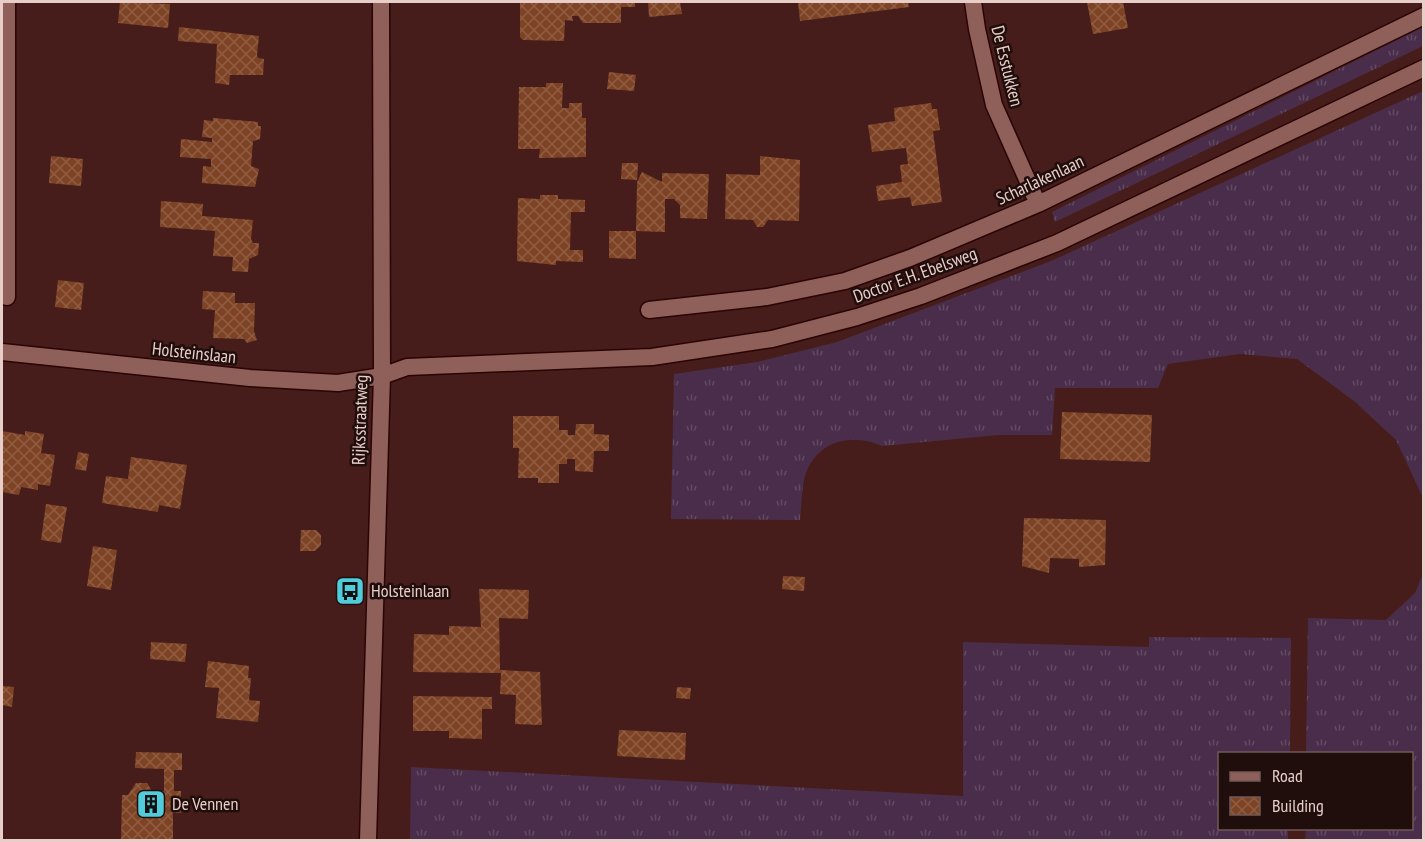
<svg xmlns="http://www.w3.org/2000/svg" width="1425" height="842" font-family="'PT Sans Narrow',sans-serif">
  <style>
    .grass { fill: url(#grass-tufts) }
    .building { fill: url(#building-cross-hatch) }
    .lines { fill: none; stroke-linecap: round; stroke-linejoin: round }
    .minor-casing { stroke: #2a0504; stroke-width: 19 }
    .secondary-casing { stroke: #2a0504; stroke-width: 19 }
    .minor { stroke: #8f5f5a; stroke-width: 16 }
    .secondary { stroke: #8f5f5a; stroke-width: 16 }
    .labels { text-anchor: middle; stroke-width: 5; stroke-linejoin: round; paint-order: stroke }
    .street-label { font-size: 18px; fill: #e9cdc9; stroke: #200e0c }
    .poi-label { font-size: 18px; fill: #e9cdc9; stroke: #200e0c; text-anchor: start }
  </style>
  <defs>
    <pattern id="grass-tufts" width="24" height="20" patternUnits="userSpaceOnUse" patternTransform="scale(1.5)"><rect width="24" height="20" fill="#492d4a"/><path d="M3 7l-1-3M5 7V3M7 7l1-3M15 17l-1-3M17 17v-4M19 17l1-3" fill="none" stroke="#634a63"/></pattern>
    <pattern id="building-cross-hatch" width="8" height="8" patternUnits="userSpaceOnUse" patternTransform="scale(1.5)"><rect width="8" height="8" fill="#7e4325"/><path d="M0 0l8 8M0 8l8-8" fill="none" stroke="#905d43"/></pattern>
  </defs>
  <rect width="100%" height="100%" fill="#461d1a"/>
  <path class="grass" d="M 1423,27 L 1423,46 L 1055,222 L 1052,212 Z
    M 1423,91 L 1423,498 L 1396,440 L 1354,401 L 1297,359 L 1240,354 L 1168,364 L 1158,388 L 1055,388 L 1052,435 L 998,435 L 882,446 C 855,434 823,438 808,468 C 801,483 802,503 800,520 L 671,519 L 674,374 L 757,362 L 837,342 L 1051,261 Z
    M 1423,574 L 1423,840 L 1305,840 L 1306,829 L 1412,828 L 1412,754 L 1306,753 L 1308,618 L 1386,620 L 1415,593 Z
    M 1149,637 L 1291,638 L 1290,753 L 1220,754 L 1220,828 L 1288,829 L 1288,840 L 410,840 L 411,767 L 963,796 L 963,642 L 1149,647 Z"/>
  <path class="building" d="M 120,2 L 170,4 L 168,28 L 118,23 Z
    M 520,2 L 635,2 L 635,7 L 621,7 L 621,23 L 583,23 L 578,16 L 572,16 L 573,21 L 565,20 L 564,41 L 523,40 L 520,37 Z
    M 648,2 L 680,2 L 682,14 L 649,17 Z
    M 798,2 L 908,2 L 909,7 L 800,21 Z
    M 1087,2 L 1123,2 L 1128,28 L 1093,34 Z
    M 179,27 L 259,36 L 257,55 L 258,58 L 264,59 L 263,75 L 230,75 L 229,85 L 215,83 L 217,44 L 178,41 Z
    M 609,72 L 636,75 L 634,91 L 607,89 Z
    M 546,83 L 563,83 L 562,108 L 569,108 L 569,103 L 582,103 L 582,118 L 586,118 L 586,157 L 539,158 L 540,149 L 518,149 L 519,87 L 546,87 Z
    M 931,103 L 932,109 L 937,109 L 940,130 L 933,131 L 942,202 L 912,206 L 910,197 L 878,201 L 876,186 L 902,182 L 900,165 L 908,164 L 906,148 L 872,152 L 868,125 L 895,121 L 894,108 Z
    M 213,118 L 258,122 L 258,126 L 261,126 L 260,139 L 253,141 L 251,166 L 259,169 L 255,187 L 202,183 L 203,166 L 211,167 L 211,159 L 180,157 L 181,139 L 212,142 L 212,138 L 202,137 L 204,120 L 213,121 Z
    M 51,156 L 83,159 L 81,186 L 49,183 Z
    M 760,156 L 800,160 L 799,221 L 768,220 L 763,227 L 757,227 L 753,220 L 725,219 L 726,174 L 760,175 Z
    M 622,163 L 638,163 L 637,180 L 621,179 Z
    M 642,172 L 662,182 L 662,173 L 709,174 L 707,219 L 680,218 L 680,205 L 674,199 L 665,199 L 665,232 L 636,231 L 636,259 L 609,258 L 609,231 L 636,231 L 637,182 Z
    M 540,195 L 558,195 L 558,199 L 585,200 L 585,212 L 571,212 L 570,250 L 583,250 L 583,262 L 556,261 L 556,265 L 517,261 L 518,198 L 540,199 Z
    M 161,201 L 203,204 L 202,216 L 253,220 L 251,239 L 253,243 L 259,243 L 258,255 L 249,259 L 248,272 L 232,271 L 233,257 L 213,256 L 215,231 L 160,227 Z
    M 58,280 L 84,283 L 81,310 L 55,307 Z
    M 203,291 L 235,293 L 235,303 L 255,303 L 254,331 L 257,340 L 247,343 L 244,339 L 213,338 L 215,310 L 202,309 Z
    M 1062,412 L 1152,415 L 1150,462 L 1060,459 Z
    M 513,416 L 559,416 L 559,430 L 568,430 L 568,435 L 575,435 L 576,424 L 594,424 L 594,434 L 609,435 L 609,451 L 594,451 L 593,472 L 575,471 L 575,459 L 567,459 L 567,464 L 559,464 L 559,483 L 538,483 L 538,478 L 518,478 L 519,448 L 513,448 Z
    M 2,431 L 25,435 L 25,431 L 44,434 L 41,453 L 55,455 L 50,486 L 38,484 L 38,490 L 21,487 L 19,495 L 2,492 Z
    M 78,452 L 89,454 L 86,471 L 75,469 Z
    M 131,457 L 187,465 L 180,509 L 159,505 L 158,512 L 102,503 L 106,476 L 128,479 Z
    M 46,504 L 67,507 L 61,543 L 41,540 Z
    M 1024,518 L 1106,520 L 1105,565 L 1079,567 L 1079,559 L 1050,558 L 1049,573 L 1022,566 Z
    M 301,530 L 316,530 L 321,535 L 321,545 L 315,551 L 300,551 Z
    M 93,546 L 117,550 L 111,590 L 87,586 Z
    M 783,576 L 805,577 L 804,591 L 782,589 Z
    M 479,589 L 529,590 L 528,619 L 499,618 L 500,670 L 540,672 L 542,725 L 515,724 L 516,695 L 500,694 L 501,673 L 413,672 L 414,634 L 449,635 L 449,626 L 481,627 Z
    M 151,642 L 187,644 L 185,662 L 150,659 Z
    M 208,661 L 249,666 L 248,678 L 251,678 L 249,700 L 260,701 L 258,722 L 216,718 L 219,688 L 205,687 Z
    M 2,686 L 14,687 L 12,707 L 2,705 Z
    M 677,687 L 691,688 L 690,699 L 676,698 Z
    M 413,696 L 492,697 L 492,709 L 482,709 L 482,739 L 449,738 L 449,731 L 413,731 Z
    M 619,730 L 686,733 L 685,760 L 617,756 Z
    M 136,752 L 182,753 L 182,770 L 174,770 L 174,791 L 181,791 L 181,813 L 173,813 L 173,840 L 121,840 L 122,795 L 128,795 L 136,783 L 147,783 L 152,791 L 164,791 L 164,769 L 135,768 Z"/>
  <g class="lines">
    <g class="minor-casing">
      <path id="minor" d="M 7,2 L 7,297
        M 973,2 L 977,29 L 994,105 L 1038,204
        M 649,310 L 767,297 L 845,281 L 910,258 L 1038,204 L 1424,16
        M 2,352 L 250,378 L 338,383 L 382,376"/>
    </g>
    <g class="secondary-casing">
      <path id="secondary" d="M 382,376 L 407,367 L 652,357 L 772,339 L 857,317 L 921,296 L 1057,243 L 1424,68
        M 368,840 L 382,376 L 381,2"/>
    </g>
    <use href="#minor" class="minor"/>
    <use href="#secondary" class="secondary"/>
  </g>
  <defs>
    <g id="bus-square" transform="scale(1.5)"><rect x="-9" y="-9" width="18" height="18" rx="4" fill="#52cbda" stroke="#200e0c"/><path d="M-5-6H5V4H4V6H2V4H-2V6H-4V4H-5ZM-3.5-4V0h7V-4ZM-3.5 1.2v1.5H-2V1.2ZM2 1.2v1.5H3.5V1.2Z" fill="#111"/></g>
    <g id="building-square" transform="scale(1.5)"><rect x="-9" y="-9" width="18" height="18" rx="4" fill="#52cbda" stroke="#200e0c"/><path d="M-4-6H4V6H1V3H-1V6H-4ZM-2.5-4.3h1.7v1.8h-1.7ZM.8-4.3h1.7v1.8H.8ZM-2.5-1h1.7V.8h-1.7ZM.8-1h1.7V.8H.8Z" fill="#111"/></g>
  </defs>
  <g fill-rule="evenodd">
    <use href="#bus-square" x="350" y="591"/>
    <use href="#building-square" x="151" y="804"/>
  </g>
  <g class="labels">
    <g class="street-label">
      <text transform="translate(1007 66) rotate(76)" y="6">De Esstukken</text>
      <text transform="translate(1040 180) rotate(-25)" y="6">Scharlakenlaan</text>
      <text transform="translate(915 275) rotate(-20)" y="6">Doctor E.H. Ebelsweg</text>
      <text transform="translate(194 353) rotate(6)" y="6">Holsteinslaan</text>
      <text transform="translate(360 420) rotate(-88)" y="6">Rijksstraatweg</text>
    </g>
    <g class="poi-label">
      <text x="371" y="597">Holsteinlaan</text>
      <text x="172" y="810">De Vennen</text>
    </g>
  </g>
  <rect width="1425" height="842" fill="none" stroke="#e9cdc9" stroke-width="6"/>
  <rect x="1218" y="752" width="195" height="78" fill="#200e0c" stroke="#705a58" stroke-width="1.5"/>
  <rect x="1230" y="772" width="30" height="9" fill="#8f5f5a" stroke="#705a58" stroke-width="1.5"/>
  <text x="1272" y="782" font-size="18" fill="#e9cdc9">Road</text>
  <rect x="1230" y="797" width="30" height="18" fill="url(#building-cross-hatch)" stroke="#705a58" stroke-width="1.5"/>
  <text x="1272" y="812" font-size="18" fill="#e9cdc9">Building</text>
</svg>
